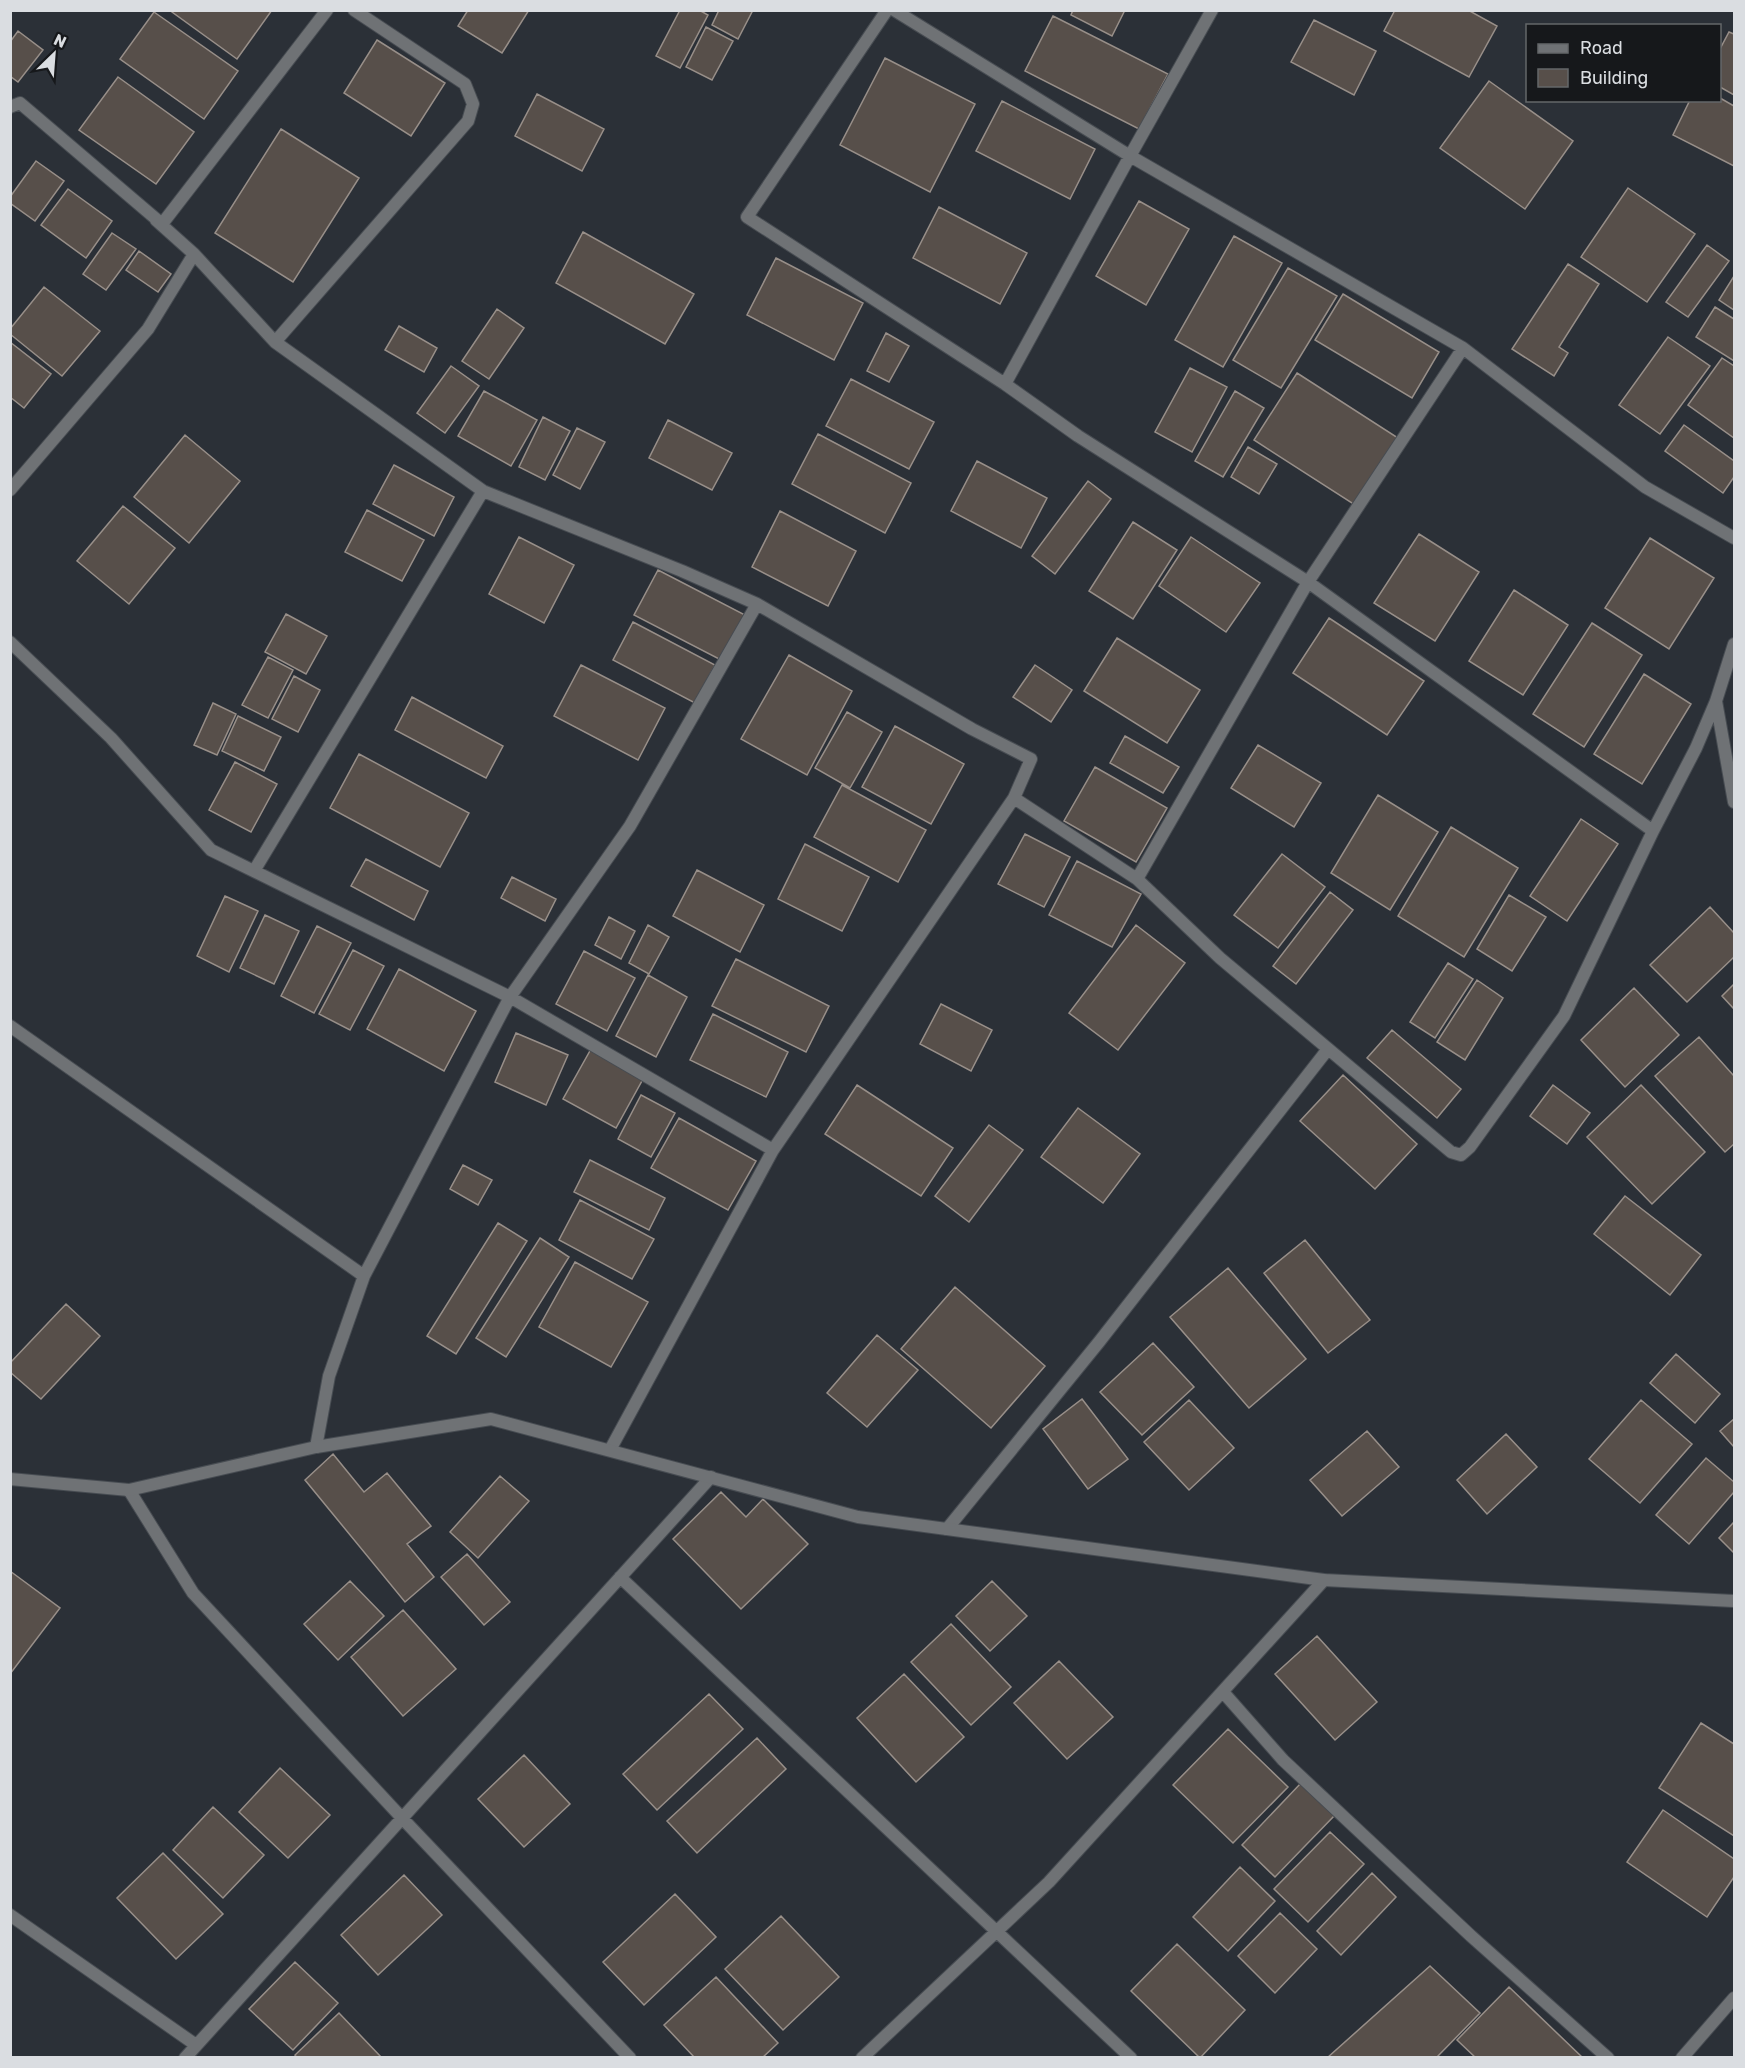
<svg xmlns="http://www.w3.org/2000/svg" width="1745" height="2068" font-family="Rubik,sans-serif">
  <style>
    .building { fill: #574f4a; stroke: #988f89; stroke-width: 1.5 }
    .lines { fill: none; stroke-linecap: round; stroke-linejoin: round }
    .minor-casing { stroke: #474c52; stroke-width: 14 }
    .tertiary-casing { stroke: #474c52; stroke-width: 14 }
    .minor { stroke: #6f7275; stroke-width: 12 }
    .tertiary { stroke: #6f7275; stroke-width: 12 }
  </style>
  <rect width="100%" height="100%" fill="#2b3037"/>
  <path class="building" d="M 173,10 L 272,10 L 237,59 L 172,12 Z
    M 468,10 L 529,10 L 502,53 L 458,26 Z
    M 680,10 L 699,10 L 708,15 L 680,68 L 656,56 Z
    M 719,10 L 753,10 L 738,39 L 712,25 Z
    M 1073,10 L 1125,10 L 1112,36 L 1071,15 Z
    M 1395,10 L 1468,10 L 1497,26 L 1469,77 L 1384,31 Z
    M 154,12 L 238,71 L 204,119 L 120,59 Z
    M 1053,16 L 1168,74 L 1139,129 L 1025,71 Z
    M 1314,20 L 1376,51 L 1354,95 L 1291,62 Z
    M 706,27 L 733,41 L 712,80 L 686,67 Z
    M 18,31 L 43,50 L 18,82 L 10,76 L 10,42 Z
    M 1729,32 L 1734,34 L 1734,95 L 1720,87 L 1720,49 Z
    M 377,40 L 445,83 L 411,136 L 344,93 Z
    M 885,58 L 975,104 L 930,192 L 840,145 Z
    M 118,77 L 194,132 L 156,184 L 79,130 Z
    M 1489,81 L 1573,141 L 1525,209 L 1440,148 Z
    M 537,94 L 604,129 L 582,171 L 515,136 Z
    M 1720,98 L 1734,106 L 1734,166 L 1673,135 L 1690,100 L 1720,100 Z
    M 1002,101 L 1095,149 L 1070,199 L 976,151 Z
    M 281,129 L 359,178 L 293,282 L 215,233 Z
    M 36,161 L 64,181 L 35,221 L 10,203 L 10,197 Z
    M 1628,188 L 1695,234 L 1647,302 L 1581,257 Z
    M 68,189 L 112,221 L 86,258 L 41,225 Z
    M 1139,201 L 1189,229 L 1146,305 L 1096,276 Z
    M 939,207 L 1027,253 L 1000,304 L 913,258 Z
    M 583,232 L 694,294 L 665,344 L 556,283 Z
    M 112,233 L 136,249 L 106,290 L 83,274 Z
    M 1234,236 L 1282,263 L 1223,367 L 1175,340 Z
    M 1707,245 L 1729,261 L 1688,317 L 1666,302 Z
    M 139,251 L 171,274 L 158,292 L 126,270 Z
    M 776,258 L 863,303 L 834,360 L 747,315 Z
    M 1568,264 L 1599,284 L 1559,347 L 1568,353 L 1554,376 L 1512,349 Z
    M 1288,268 L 1337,296 L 1281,388 L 1233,360 Z
    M 1734,276 L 1734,310 L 1719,300 Z
    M 44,287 L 100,331 L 62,376 L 10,334 L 10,329 Z
    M 1343,294 L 1439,352 L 1412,398 L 1315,340 Z
    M 1715,307 L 1734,319 L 1734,361 L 1696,337 Z
    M 497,309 L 524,328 L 489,379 L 462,361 Z
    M 399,326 L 437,348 L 424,372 L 385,350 Z
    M 886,333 L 909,346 L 889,382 L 867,371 Z
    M 1668,337 L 1710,366 L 1660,434 L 1619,405 Z
    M 10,342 L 51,374 L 24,408 L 10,397 Z
    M 1722,358 L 1734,366 L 1734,438 L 1688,405 Z
    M 451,366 L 479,386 L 445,433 L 417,413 Z
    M 1190,368 L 1227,387 L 1192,452 L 1155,432 Z
    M 1297,373 L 1398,438 L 1355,505 L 1254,440 Z
    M 851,379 L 934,422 L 909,469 L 826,426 Z
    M 484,391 L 537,420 L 511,466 L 458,436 Z
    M 1235,391 L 1264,408 L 1223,477 L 1195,461 Z
    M 543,417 L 570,431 L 545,480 L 519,467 Z
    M 668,420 L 732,453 L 712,490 L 649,458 Z
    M 1684,425 L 1734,461 L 1734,477 L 1723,493 L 1665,451 Z
    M 577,428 L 605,442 L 580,489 L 553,475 Z
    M 818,434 L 911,483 L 885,533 L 792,484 Z
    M 185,435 L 240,481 L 189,543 L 134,497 Z
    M 1248,447 L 1277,464 L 1259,494 L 1231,477 Z
    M 977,461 L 1047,498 L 1021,548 L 951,511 Z
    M 394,465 L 454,497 L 434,536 L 373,504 Z
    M 1088,481 L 1111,499 L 1055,574 L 1032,556 Z
    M 123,506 L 175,548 L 129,604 L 77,561 Z
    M 367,510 L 424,540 L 402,581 L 345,552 Z
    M 780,511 L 856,551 L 828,606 L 752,567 Z
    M 1133,522 L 1177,550 L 1133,619 L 1089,591 Z
    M 1419,534 L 1479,572 L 1435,641 L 1374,603 Z
    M 519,537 L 574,565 L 544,623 L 489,594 Z
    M 1191,537 L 1260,583 L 1226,632 L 1159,586 Z
    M 1650,538 L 1714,578 L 1669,649 L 1605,608 Z
    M 658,570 L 745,615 L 721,660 L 634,615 Z
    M 1514,590 L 1568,625 L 1523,695 L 1469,661 Z
    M 286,614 L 327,636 L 306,674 L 265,652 Z
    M 1329,618 L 1424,681 L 1387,735 L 1293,673 Z
    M 633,622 L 715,665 L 695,703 L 613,660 Z
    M 1592,623 L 1642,655 L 1584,747 L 1533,714 Z
    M 1117,638 L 1200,690 L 1167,743 L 1084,691 Z
    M 789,655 L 852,691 L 807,775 L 741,739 Z
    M 268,657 L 293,670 L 268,718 L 242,705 Z
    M 581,665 L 665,708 L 638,760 L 554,716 Z
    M 1035,665 L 1072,690 L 1051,722 L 1013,697 Z
    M 1644,674 L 1691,704 L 1642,784 L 1594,754 Z
    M 294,676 L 320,690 L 298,732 L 272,719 Z
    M 412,697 L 503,746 L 486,778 L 395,730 Z
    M 213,703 L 236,714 L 217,755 L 194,745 Z
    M 847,712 L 882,732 L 850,788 L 815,768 Z
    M 238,716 L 281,737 L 264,771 L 222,751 Z
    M 895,726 L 964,764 L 931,824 L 862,787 Z
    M 1125,736 L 1179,767 L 1163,793 L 1110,763 Z
    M 1258,745 L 1321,783 L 1294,827 L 1231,788 Z
    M 359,754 L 469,813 L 440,867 L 330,808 Z
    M 235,762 L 277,784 L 251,832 L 209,810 Z
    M 1095,767 L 1167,808 L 1136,862 L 1064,821 Z
    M 842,785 L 926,830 L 898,882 L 814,837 Z
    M 1378,795 L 1438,832 L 1390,910 L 1331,873 Z
    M 1581,819 L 1618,844 L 1567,921 L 1530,896 Z
    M 1451,827 L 1518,868 L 1464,957 L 1398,916 Z
    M 1025,834 L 1070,857 L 1044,907 L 998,884 Z
    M 805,844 L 869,877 L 842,931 L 778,899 Z
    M 1282,854 L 1325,887 L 1278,948 L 1234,915 Z
    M 366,859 L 428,891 L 414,920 L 351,886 Z
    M 1077,861 L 1141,894 L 1112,947 L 1049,915 Z
    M 697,870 L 764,905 L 740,952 L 673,916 Z
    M 512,877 L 556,899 L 545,921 L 501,898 Z
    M 1330,892 L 1353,910 L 1296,984 L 1273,966 Z
    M 1509,895 L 1546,917 L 1512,971 L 1477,949 Z
    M 225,896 L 258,911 L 229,972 L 197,956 Z
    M 1710,907 L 1734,933 L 1734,957 L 1687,1002 L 1650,965 Z
    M 265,915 L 299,931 L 274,984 L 240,968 Z
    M 609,917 L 635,931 L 621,959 L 595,945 Z
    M 648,925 L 669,937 L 649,974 L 629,963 Z
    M 1136,925 L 1185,963 L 1118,1050 L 1069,1013 Z
    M 317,926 L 351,943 L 314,1013 L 281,996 Z
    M 353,950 L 384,966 L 350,1030 L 319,1014 Z
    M 584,951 L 635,978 L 607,1031 L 556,1004 Z
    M 736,959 L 829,1006 L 806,1052 L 712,1006 Z
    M 1448,963 L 1473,979 L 1435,1038 L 1410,1022 Z
    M 399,969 L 476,1011 L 444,1071 L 367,1029 Z
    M 648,975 L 687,997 L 656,1057 L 616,1036 Z
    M 1477,980 L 1503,998 L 1465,1060 L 1437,1042 Z
    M 1734,984 L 1734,1009 L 1722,996 Z
    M 1634,988 L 1679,1035 L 1625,1087 L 1581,1040 Z
    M 941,1004 L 992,1030 L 971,1071 L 920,1044 Z
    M 713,1014 L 788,1052 L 766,1097 L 690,1060 Z
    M 1392,1030 L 1461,1089 L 1437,1118 L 1367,1058 Z
    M 516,1033 L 568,1055 L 546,1105 L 495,1082 Z
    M 1699,1037 L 1734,1076 L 1734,1144 L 1725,1152 L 1655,1076 Z
    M 591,1049 L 643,1079 L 616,1128 L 563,1099 Z
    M 1343,1075 L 1417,1144 L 1375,1189 L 1300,1121 Z
    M 857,1085 L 953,1148 L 921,1196 L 825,1134 Z
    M 1553,1085 L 1590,1113 L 1567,1144 L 1530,1116 Z
    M 1641,1085 L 1705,1152 L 1652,1204 L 1587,1137 Z
    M 641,1095 L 675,1113 L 651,1157 L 618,1139 Z
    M 1078,1108 L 1140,1154 L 1103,1203 L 1041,1157 Z
    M 679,1118 L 756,1161 L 728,1210 L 651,1168 Z
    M 989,1125 L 1023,1150 L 969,1222 L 935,1196 Z
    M 590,1160 L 665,1198 L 649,1230 L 574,1192 Z
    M 463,1165 L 492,1180 L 478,1205 L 450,1189 Z
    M 1625,1196 L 1701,1255 L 1670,1295 L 1594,1234 Z
    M 580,1200 L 654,1239 L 632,1279 L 559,1240 Z
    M 498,1223 L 527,1241 L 456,1354 L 427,1336 Z
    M 540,1238 L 569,1257 L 506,1357 L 476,1338 Z
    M 1305,1240 L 1370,1320 L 1328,1353 L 1264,1273 Z
    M 575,1262 L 648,1302 L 611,1367 L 539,1327 Z
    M 1228,1268 L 1306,1359 L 1249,1408 L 1170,1317 Z
    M 955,1287 L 1045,1366 L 991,1428 L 901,1349 Z
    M 66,1304 L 100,1336 L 41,1399 L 10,1372 L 10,1363 Z
    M 877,1335 L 918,1370 L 867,1427 L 827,1393 Z
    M 1153,1343 L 1194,1387 L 1142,1435 L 1100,1392 Z
    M 1676,1354 L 1720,1394 L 1695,1423 L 1650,1383 Z
    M 1082,1399 L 1128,1459 L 1088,1489 L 1043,1429 Z
    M 1189,1400 L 1234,1448 L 1189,1490 L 1144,1442 Z
    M 1641,1400 L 1692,1444 L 1640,1503 L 1589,1459 Z
    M 1734,1419 L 1734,1447 L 1720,1431 Z
    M 1367,1431 L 1399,1467 L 1342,1516 L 1310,1480 Z
    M 1506,1434 L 1537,1467 L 1487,1514 L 1457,1480 Z
    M 333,1454 L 364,1492 L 387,1473 L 431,1526 L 407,1544 L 434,1577 L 405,1602 L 305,1480 Z
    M 1706,1458 L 1734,1482 L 1734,1492 L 1689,1544 L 1656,1515 Z
    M 500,1476 L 529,1501 L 478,1558 L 450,1532 Z
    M 721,1492 L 746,1517 L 763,1499 L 808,1544 L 741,1609 L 673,1539 Z
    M 1734,1522 L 1734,1553 L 1719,1538 Z
    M 467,1554 L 510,1602 L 484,1625 L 441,1577 Z
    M 10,1571 L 60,1608 L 10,1674 Z
    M 350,1581 L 384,1616 L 338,1660 L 304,1624 Z
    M 992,1581 L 1027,1616 L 990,1651 L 956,1616 Z
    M 403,1610 L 456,1669 L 403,1716 L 351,1657 Z
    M 951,1624 L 1011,1687 L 971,1725 L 911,1662 Z
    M 1317,1636 L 1377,1702 L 1335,1740 L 1275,1674 Z
    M 1059,1661 L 1113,1717 L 1067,1759 L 1014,1703 Z
    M 904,1674 L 964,1737 L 916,1782 L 857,1718 Z
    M 709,1694 L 743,1729 L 657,1810 L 623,1774 Z
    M 1701,1723 L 1734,1744 L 1734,1836 L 1659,1788 Z
    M 1228,1729 L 1288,1787 L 1233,1843 L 1173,1785 Z
    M 757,1738 L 786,1769 L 697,1853 L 667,1821 Z
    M 524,1755 L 570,1804 L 524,1847 L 478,1799 Z
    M 280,1768 L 330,1815 L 288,1858 L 239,1812 Z
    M 1301,1783 L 1335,1815 L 1275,1877 L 1242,1845 Z
    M 213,1807 L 264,1855 L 223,1898 L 173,1850 Z
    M 1663,1810 L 1734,1859 L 1734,1877 L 1707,1917 L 1627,1862 Z
    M 1330,1832 L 1364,1864 L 1308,1922 L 1274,1889 Z
    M 163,1853 L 223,1914 L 176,1959 L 117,1898 Z
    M 1240,1867 L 1275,1901 L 1228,1951 L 1193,1917 Z
    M 1372,1873 L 1396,1897 L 1341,1955 L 1317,1931 Z
    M 404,1875 L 442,1915 L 378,1975 L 341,1935 Z
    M 675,1894 L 716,1937 L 644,2005 L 603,1962 Z
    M 1280,1913 L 1317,1949 L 1275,1993 L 1238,1956 Z
    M 781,1916 L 839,1977 L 783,2030 L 725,1969 Z
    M 1177,1944 L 1245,2010 L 1200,2058 L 1131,1991 Z
    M 295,1962 L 338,2003 L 293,2050 L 249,2009 Z
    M 1430,1966 L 1480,2013 L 1436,2058 L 1327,2058 Z
    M 716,1977 L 778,2043 L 762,2058 L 695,2058 L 664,2025 Z
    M 1509,1987 L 1583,2058 L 1476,2058 L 1457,2040 Z
    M 339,2013 L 382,2058 L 297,2058 L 295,2055 Z"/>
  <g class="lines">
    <g class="minor-casing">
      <path id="minor" d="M 887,10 L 747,217 L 1005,384 L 1078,436 L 1308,582 L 1653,831
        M 894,10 L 1130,156 L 1463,348 L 1645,487 L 1734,538
        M 10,107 L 20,103 L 162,224 L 327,10
        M 156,220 L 194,254 L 275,342 L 483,491 L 682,571 L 757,604 L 972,729 L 1031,759 L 1014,798 L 1137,879 L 1220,958 L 1451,1152 L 1461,1155 L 1470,1147 L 1564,1016 L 1653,831 L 1696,748 L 1716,701 L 1734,644
        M 275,342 L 468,121 L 473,104 L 465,84 L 354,10
        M 1005,384 L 1130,156 L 1212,10
        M 10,490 L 148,329 L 194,254
        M 757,604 L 630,826 L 510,997 L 773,1150
        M 10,642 L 111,738 L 211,850 L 510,997 L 364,1276 L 329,1376 L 316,1447
        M 1716,701 L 1734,802
        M 254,871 L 483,491
        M 1137,879 L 1308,582 L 1463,348
        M 10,1026 L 364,1276
        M 610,1450 L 773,1150 L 1014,798
        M 129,1490 L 193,1593 L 402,1818 L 630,2058
        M 947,1529 L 1099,1342 L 1328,1049
        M 620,1577 L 1131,2058
        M 1223,1692 L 1283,1760 L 1471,1936 L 1608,2058
        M 10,1915 L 196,2045
        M 185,2058 L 711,1477
        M 862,2058 L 1049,1882 L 1324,1580
        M 1682,2058 L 1734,1998"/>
    </g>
    <g class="tertiary-casing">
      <path id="tertiary" d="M 10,1479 L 129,1490 L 316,1447 L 491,1419 L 858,1517 L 1324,1580 L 1734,1601"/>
    </g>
    <use href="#minor" class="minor"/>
    <use href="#tertiary" class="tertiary"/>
  </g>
  <rect width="1745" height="2068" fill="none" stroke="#dadde1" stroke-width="24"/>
  <rect x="1526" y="24" width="195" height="78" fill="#16181b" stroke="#64676a" stroke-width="1.5"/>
  <rect x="1538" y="44" width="30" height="9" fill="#6f7275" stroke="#64676a" stroke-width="1.5"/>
  <text x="1580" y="54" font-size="18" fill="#dadde1">Road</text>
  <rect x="1538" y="69" width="30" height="18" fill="#574f4a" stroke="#64676a" stroke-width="1.5"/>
  <text x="1580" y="84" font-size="18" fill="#dadde1">Building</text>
  <g transform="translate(54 54) rotate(25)" stroke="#16181b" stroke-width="4.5" paint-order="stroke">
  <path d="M0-4.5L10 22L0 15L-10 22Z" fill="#dadde1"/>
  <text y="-9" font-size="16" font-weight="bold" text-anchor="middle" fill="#dadde1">N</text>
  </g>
</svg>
